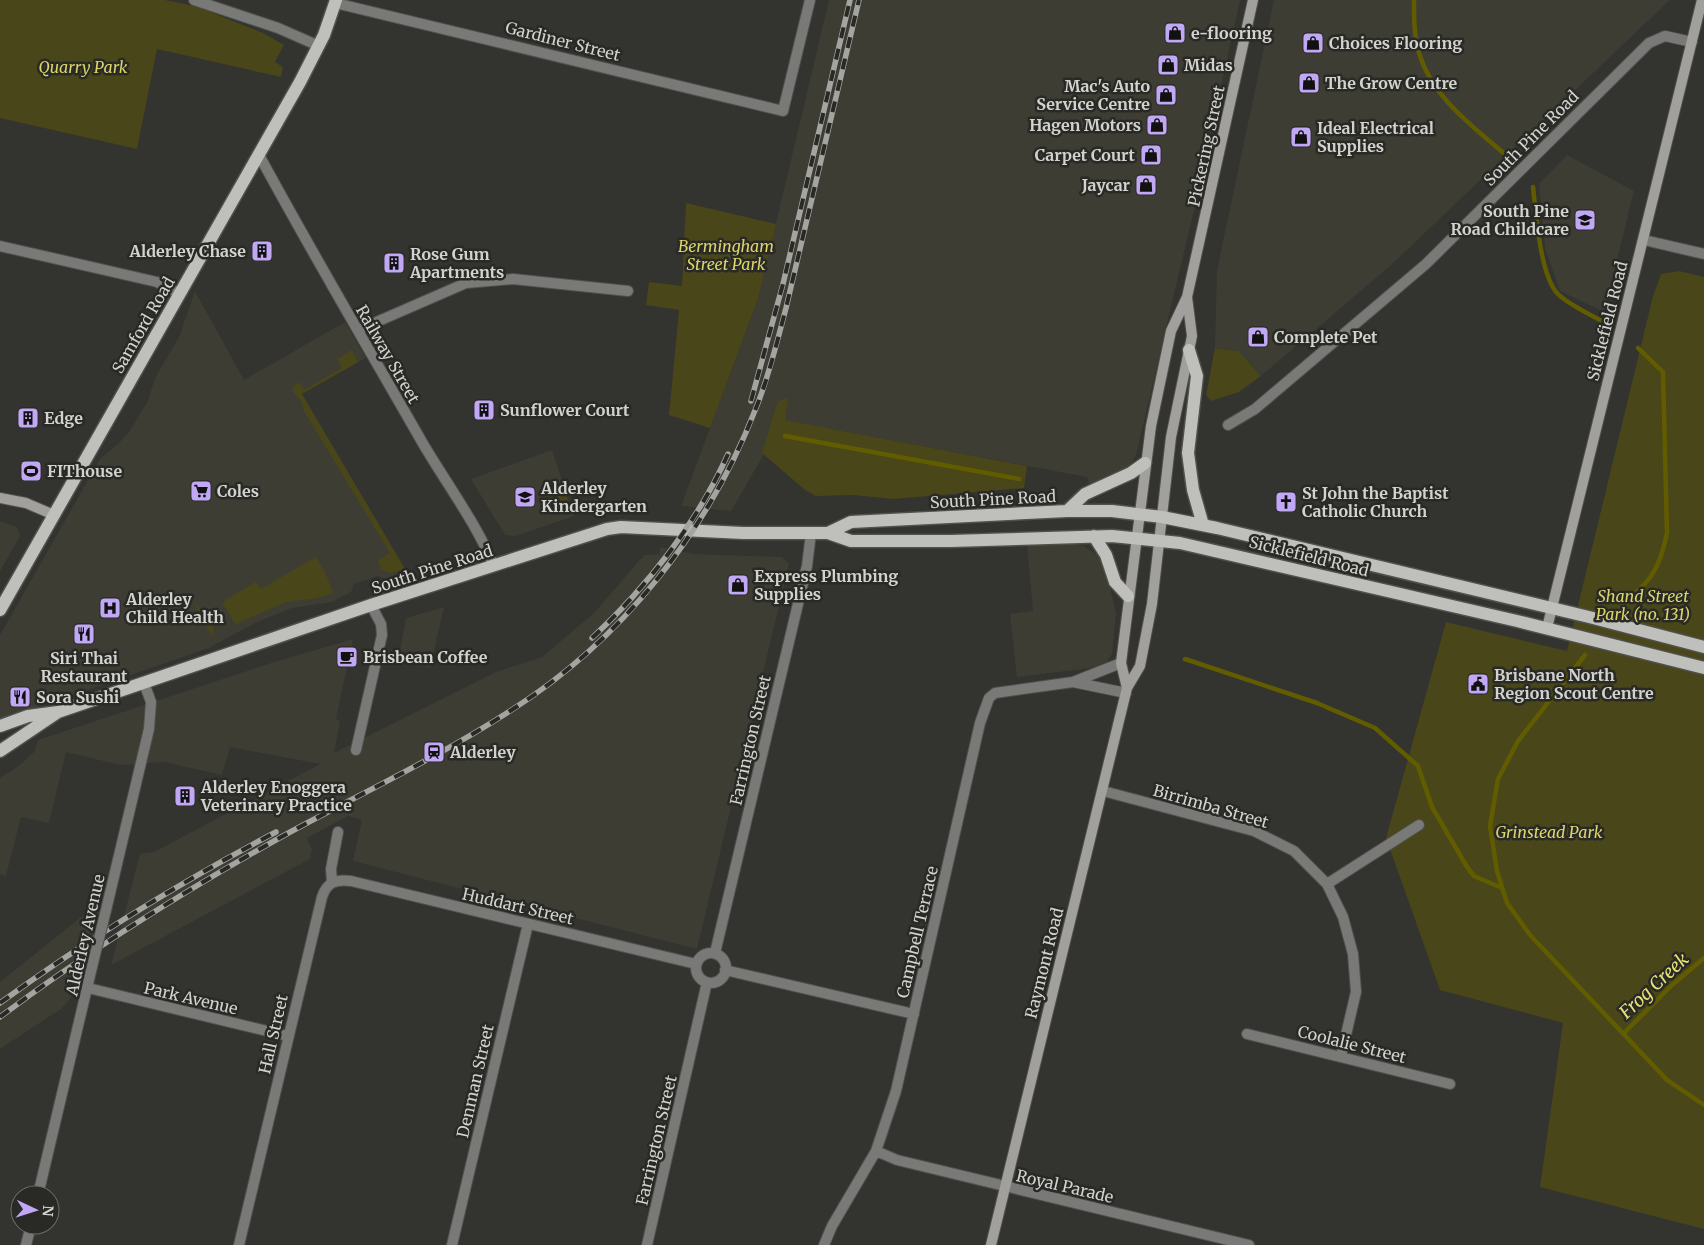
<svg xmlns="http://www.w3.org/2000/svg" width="1704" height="1245" font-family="Merriweather,serif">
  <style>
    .built { fill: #3e3d34 }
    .green { fill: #49461a }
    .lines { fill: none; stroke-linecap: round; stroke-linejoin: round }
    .stream { stroke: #625c00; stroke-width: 4.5 }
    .street-casing { stroke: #50504c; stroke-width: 12 }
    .secondary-casing { stroke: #50504c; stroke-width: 12 }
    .primary-casing { stroke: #50504c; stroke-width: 15 }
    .street { stroke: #797977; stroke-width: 10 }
    .secondary { stroke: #a1a09d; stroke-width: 10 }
    .primary { stroke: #bfbfbb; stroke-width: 12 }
    .rail-casing { stroke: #a4a4a1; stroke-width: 5.5 }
    .rail { stroke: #292925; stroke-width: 4; stroke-dasharray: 11; stroke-linecap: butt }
    .street-bridge-casing { stroke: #50504c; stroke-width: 12; stroke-linecap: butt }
    .street-bridge { stroke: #797977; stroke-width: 10 }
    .labels { text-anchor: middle; stroke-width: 5; stroke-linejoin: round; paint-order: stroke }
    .poi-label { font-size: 16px; font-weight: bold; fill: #d2d2cf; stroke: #292925; text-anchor: start }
    .street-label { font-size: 16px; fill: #d2d2cf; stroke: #292925 }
    .park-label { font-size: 16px; font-style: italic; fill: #dcd56a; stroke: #292925 }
    .water-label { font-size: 18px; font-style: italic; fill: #e7e075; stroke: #292925 }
  </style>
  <rect width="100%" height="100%" fill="#33332f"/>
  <path class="built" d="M 829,0 L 1240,0 L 1198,193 L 1136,455 L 1129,468 L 1090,487 L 1087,477 L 784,420 L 731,511 L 681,506 L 758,299 Z
    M 1274,0 L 1670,0 L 1390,266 L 1261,376 L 1239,351 L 1215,348 L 1217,270 Z
    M 1567,155 L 1634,191 L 1604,312 L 1560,291 L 1545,248 L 1539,184 Z
    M 195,291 L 244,380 L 345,322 L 366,358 L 302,394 L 409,576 L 391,581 L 378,576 L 354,584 L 351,592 L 332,602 L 292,608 L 255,623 L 209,648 L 0,720 L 0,635 L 100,459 L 119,443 L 129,432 L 148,401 L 155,378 L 179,337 Z
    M 552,450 L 574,516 L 516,536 L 505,535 L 471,479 Z
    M 0,521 L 17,527 L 20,536 L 0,571 Z
    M 1073,544 L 1084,546 L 1097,555 L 1106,570 L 1116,614 L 1112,654 L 1106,663 L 1099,667 L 1017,677 L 1010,614 L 1033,611 L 1027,545 Z
    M 660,547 L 694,554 L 782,557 L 789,564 L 697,949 L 353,861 L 362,820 L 348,816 L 307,838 L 312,849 L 310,859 L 111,965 L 140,854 L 154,852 L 320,764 L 230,747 L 222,775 L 164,762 L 120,765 L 66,752 L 49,823 L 21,817 L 6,876 L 0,874 L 0,778 L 20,765 L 34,752 L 38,740 L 271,663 L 353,639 L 336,719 L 340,721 L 334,753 L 496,672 L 542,657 L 594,613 L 644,555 L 660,554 Z
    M 444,607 L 430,668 L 398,661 L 406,618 Z
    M 99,910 L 82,980 L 77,981 L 73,995 L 61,1009 L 0,1049 L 0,982 L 81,917 Z"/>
  <path class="green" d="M 0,0 L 165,0 L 198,7 L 263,33 L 284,45 L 275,62 L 283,67 L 281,77 L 157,49 L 137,149 L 0,118 Z
    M 686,203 L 776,224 L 758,299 L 710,428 L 669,415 L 679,310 L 646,305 L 649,282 L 682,286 Z
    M 1679,271 L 1704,277 L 1704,1229 L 1540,1187 L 1563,1023 L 1440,990 L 1386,838 L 1446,622 L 1567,651 L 1653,296 L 1661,274 Z
    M 1215,348 L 1239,351 L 1261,376 L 1239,392 L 1211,401 L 1206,395 Z
    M 350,351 L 352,351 L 358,362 L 302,394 L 405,569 L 391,573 L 381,570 L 378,560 L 390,553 L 304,411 L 301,401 L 293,392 L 293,387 L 299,382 L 304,390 L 342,368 L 337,359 Z
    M 788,398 L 785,420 L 1027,466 L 1024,488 L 893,499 L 853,495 L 816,496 L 805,490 L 762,453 L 776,407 L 779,401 Z
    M 563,485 L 569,505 L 552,510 L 546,491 Z
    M 316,557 L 326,574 L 333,593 L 317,598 L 286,602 L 236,624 L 234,622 L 223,604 L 225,600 L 256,582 L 261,589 Z
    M 193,602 C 202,610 219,623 212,636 Z"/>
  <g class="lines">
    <path class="stream" d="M 1414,0 C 1414,18 1414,36 1419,53 C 1432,98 1475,128 1508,157
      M 1533,187 C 1536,213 1540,274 1557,293 C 1567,304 1591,315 1604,322
      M 785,436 L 1019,479
      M 1621,608 C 1649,581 1659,573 1667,533 L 1663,372 L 1638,348
      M 1585,655 L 1518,741 L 1498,779 L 1490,826 L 1497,871 L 1507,903 L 1530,935 L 1667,1080 L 1704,1105
      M 1185,659 L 1317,703 L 1375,728 L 1418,766 L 1432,807 L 1467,867 L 1474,876 L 1502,888
      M 1623,1034 L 1672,985 L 1704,958"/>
    <g class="street-casing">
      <path id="street" d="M 194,0 L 278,28 L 319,46
        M 335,3 L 783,111 L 810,0
        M 259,155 C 311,251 367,346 422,442 C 446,483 475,521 494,566
        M 1644,240 L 1704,254
        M 0,246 L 157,282 L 180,294
        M 358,330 L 466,283 L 513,279 L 628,291
        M 1228,425 L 1255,409 L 1426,264 L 1649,43 L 1665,36 L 1692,42
        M 1073,682 L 1126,693
        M 356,750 L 382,635 L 381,624 L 371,605
        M 1103,791 L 1254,831 L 1294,851 L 1327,884 L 1343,917 L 1353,954 L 1356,992 L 1341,1056
        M 332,882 L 331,869 L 338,832
        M 1327,884 L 1419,825
        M 107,906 L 149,729 L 151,702 L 144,683
        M 715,953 L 807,566 L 811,533
        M696 968a15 15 0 1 1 30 0a15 15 0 1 1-30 0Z
        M 725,970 L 914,1014
        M 88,988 L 288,1036
        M 1247,1034 L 1450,1084
        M 876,1151 L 897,1160 L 1249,1245
        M 38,1195 L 92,967
        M 26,1245 L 31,1225
        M 239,1245 L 322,897 C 327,882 336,879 351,881 L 696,964
        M 452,1245 L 528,924
        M 647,1245 L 707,982
        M 824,1245 L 832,1226 L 876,1151 L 896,1091 L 980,723 L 989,698 L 995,693 L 1073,682 L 1121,663"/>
    </g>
    <g class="secondary-casing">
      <path id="secondary" d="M 0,498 L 26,503 L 54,515
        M 1547,628 L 1702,0
        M 1127,688 L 1121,663 L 1151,426 L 1171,331 L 1187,297 L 1253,0
        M 991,1245 L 1127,688 L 1140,666 L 1152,604 L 1171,437 L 1192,336 L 1187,297"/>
    </g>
    <g class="primary-casing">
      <path id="primary" d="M 1189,350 L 1197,376 L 1188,453 L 1193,490 L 1203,525
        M 1067,511 L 1085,494 L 1131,473 L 1145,463
        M 828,533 L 851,522 L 1067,511 L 1112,511 L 1162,517 L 1217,528 L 1589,617 L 1704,647
        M 1094,536 L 1106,555 L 1115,582 L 1128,596
        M 0,610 L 300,82 L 324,35 L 336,0
        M 0,726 L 28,716 L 58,712 L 371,605 L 607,529 L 621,527 L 743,533 L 828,533 L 851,541 L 951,541 L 1112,536 L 1180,543 L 1517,621 L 1704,668
        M 0,751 L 58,712"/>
    </g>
    <use href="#street" class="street"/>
    <use href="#secondary" class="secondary"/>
    <use href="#primary" class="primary"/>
    <g class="rail-casing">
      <path id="rail" d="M 751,401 L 783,284 L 850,0
        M 592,638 C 647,587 697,523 728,454
        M 0,1003 C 88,939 179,883 276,832
        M 0,1017 C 90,950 184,891 283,836 C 358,795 437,758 510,711 C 622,640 708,532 756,408 C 769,376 777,342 786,308 L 859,0"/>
    </g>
    <use href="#rail" class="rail"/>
    <g class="street-bridge-casing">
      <path id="street-bridge" d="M 92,967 L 107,906"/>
    </g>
    <use href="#street-bridge" class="street-bridge"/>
  </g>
  <defs>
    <g id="shop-square" transform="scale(1.125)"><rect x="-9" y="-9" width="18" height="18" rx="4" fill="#c0a8f4" stroke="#292925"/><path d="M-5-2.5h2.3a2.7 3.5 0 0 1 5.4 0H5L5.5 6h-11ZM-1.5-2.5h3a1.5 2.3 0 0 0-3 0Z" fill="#111"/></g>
    <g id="school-square" transform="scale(1.125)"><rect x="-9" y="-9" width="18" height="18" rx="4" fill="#c0a8f4" stroke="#292925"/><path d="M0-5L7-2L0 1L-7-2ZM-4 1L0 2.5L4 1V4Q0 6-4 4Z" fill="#111"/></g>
    <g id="building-square" transform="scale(1.125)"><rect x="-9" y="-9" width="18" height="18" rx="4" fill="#c0a8f4" stroke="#292925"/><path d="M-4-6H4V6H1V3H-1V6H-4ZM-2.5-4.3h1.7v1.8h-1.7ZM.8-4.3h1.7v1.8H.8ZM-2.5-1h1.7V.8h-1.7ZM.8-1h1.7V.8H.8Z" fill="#111"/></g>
    <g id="stadium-square" transform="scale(1.125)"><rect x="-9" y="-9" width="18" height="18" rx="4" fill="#c0a8f4" stroke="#292925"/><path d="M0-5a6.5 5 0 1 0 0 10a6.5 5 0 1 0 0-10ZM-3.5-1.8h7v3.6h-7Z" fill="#111"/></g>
    <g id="supermarket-square" transform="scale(1.125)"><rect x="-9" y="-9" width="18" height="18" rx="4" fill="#c0a8f4" stroke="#292925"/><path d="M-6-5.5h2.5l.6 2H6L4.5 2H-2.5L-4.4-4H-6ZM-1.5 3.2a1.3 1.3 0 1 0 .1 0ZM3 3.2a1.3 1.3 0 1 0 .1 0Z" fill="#111"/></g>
    <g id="church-square" transform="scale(1.125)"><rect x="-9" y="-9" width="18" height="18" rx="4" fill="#c0a8f4" stroke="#292925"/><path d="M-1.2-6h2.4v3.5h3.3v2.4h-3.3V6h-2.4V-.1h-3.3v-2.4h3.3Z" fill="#111"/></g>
    <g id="hospital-square" transform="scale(1.125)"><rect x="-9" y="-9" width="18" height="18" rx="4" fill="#c0a8f4" stroke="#292925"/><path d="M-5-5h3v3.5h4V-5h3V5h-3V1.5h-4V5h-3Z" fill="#111"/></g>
    <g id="restaurant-square" transform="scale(1.125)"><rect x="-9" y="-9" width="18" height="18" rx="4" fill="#c0a8f4" stroke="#292925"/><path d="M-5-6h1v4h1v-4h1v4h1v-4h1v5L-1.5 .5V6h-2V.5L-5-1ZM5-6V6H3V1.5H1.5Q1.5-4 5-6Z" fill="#111"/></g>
    <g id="cafe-square" transform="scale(1.125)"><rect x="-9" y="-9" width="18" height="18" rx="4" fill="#c0a8f4" stroke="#292925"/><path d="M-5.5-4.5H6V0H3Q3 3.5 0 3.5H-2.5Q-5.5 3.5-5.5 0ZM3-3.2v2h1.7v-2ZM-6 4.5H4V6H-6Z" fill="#111"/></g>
    <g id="civic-square" transform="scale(1.125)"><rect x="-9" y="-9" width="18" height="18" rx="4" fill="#c0a8f4" stroke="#292925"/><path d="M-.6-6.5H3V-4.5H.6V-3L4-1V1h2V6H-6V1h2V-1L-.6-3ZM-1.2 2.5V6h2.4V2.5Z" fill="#111"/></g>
    <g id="station-square" transform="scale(1.125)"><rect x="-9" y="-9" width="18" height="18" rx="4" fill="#c0a8f4" stroke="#292925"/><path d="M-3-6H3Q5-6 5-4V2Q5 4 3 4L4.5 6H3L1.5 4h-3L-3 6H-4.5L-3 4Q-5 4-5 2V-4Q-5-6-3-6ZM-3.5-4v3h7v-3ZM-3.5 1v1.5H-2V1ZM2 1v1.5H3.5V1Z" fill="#111"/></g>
  </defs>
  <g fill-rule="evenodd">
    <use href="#shop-square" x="1175" y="33"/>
    <use href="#shop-square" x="1313" y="43"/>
    <use href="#shop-square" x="1168" y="65"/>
    <use href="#shop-square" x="1309" y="83"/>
    <use href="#shop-square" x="1166" y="95"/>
    <use href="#shop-square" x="1157" y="125"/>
    <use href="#shop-square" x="1301" y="137"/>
    <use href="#shop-square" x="1151" y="155"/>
    <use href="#shop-square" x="1146" y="185"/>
    <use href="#school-square" x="1585" y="220"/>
    <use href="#building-square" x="262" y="251"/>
    <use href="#building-square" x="394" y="263"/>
    <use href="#shop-square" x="1258" y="337"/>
    <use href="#building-square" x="484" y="410"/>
    <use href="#building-square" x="28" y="418"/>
    <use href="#stadium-square" x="31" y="471"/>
    <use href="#supermarket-square" x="201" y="491"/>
    <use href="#school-square" x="525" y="497"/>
    <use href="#church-square" x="1286" y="502"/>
    <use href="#shop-square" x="738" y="585"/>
    <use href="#hospital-square" x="110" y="608"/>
    <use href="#restaurant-square" x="84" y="634"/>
    <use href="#cafe-square" x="347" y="657"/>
    <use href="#civic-square" x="1478" y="684"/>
    <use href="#restaurant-square" x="20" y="697"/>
    <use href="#station-square" x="434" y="752"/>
    <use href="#building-square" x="185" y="796"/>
  </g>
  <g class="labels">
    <g class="poi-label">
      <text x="1191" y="39">e-flooring</text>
      <text x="1329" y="49">Choices Flooring</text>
      <text x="1184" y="71">Midas</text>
      <text x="1325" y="89">The Grow Centre</text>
      <text x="1150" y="92" text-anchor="end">Mac's Auto<tspan x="1150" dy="18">Service Centre</tspan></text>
      <text x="1141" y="131" text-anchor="end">Hagen Motors</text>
      <text x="1317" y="134">Ideal Electrical<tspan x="1317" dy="18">Supplies</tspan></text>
      <text x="1135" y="161" text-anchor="end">Carpet Court</text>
      <text x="1130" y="191" text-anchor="end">Jaycar</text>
      <text x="1569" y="217" text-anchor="end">South Pine<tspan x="1569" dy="18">Road Childcare</tspan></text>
      <text x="246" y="257" text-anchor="end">Alderley Chase</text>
      <text x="410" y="260">Rose Gum<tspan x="410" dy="18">Apartments</tspan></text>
      <text x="1274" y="343">Complete Pet</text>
      <text x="500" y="416">Sunflower Court</text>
      <text x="44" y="424">Edge</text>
      <text x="47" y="477">FIThouse</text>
      <text x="541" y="494">Alderley<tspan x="541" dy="18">Kindergarten</tspan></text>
      <text x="217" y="497">Coles</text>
      <text x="1302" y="499">St John the Baptist<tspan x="1302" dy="18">Catholic Church</tspan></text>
      <text x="754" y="582">Express Plumbing<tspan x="754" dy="18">Supplies</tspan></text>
      <text x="126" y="605">Alderley<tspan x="126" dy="18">Child Health</tspan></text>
      <text x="363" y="663">Brisbean Coffee</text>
      <text x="84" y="664" text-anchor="middle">Siri Thai<tspan x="84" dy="18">Restaurant</tspan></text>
      <text x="1494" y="681">Brisbane North<tspan x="1494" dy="18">Region Scout Centre</tspan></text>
      <text x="36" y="703">Sora Sushi</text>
      <text x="450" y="758">Alderley</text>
      <text x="201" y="793">Alderley Enoggera<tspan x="201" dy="18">Veterinary Practice</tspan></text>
    </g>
    <g class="street-label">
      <text transform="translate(563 41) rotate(14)" y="6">Gardiner Street</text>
      <text transform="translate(1531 138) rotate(-45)" y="6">South Pine Road</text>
      <text transform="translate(1206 146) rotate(-78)" y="6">Pickering Street</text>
      <text transform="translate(1607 321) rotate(-76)" y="6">Sicklefield Road</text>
      <text transform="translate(143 325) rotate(-60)" y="6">Samford Road</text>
      <text transform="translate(388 354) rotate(60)" y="6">Railway Street</text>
      <text transform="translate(993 499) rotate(-3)" y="6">South Pine Road</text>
      <text transform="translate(1309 556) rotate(14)" y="6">Sicklefield Road</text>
      <text transform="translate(432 569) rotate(-18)" y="6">South Pine Road</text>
      <text transform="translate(750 740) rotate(-77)" y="6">Farrington Street</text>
      <text transform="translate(1211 806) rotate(16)" y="6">Birrimba Street</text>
      <text transform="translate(518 906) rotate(13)" y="6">Huddart Street</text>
      <text transform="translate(917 932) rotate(-77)" y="6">Campbell Terrace</text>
      <text transform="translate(85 935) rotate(-77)" y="6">Alderley Avenue</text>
      <text transform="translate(1044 963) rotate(-76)" y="6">Raymont Road</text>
      <text transform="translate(191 998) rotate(13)" y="6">Park Avenue</text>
      <text transform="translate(273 1034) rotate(-77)" y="6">Hall Street</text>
      <text transform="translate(1352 1044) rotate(14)" y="6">Coolalie Street</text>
      <text transform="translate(475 1081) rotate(-77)" y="6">Denman Street</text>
      <text transform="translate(656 1140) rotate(-77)" y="6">Farrington Street</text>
      <text transform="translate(1065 1186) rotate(13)" y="6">Royal Parade</text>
    </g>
    <g class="park-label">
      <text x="83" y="73">Quarry Park</text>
      <text x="726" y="252">Bermingham<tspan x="726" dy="18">Street Park</tspan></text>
      <text x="1643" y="602">Shand Street<tspan x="1643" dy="18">Park (no. 131)</tspan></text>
      <text x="1549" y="838">Grinstead Park</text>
    </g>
    <g class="water-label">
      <text transform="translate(1654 986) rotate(-43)" y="6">Frog Creek</text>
    </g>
  </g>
  <g transform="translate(35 1210) rotate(94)"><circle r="24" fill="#292925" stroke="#6d6d69"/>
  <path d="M0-4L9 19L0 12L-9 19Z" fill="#c0a8f4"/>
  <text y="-8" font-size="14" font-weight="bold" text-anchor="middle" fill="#d2d2cf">N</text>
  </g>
</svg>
